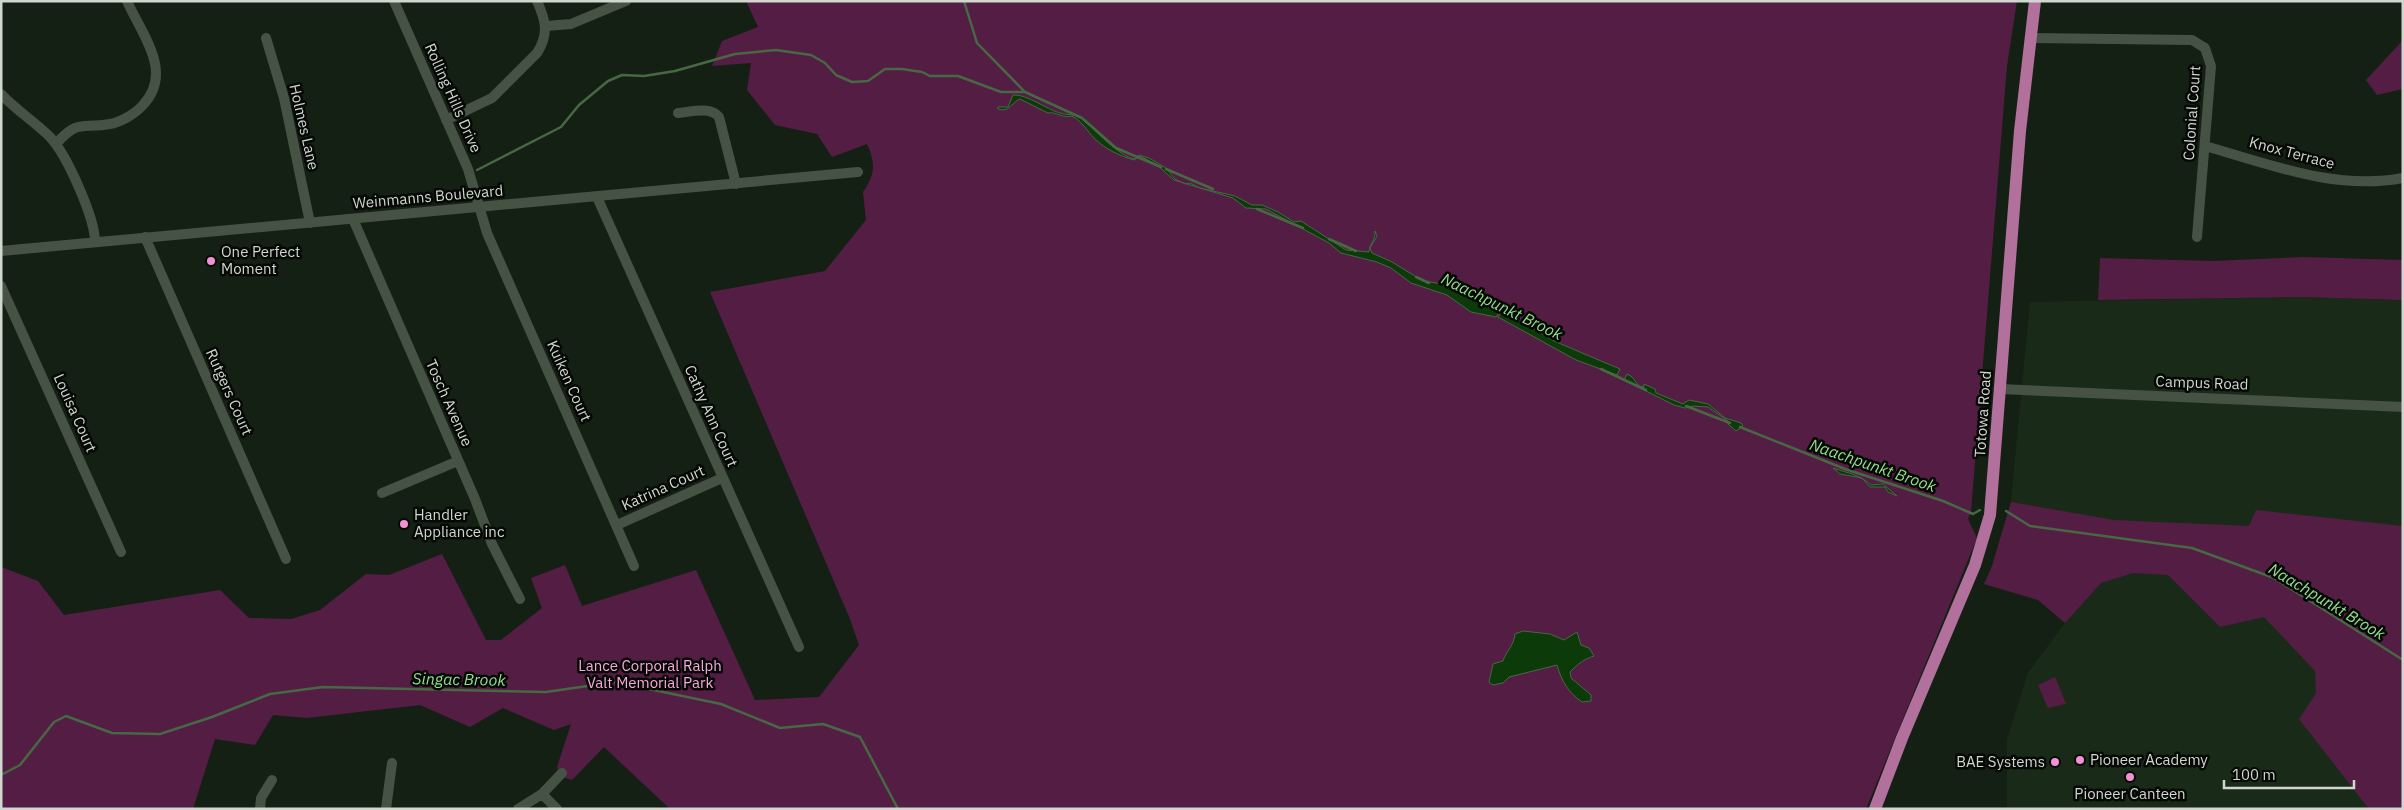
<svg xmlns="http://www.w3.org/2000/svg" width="2404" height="810" font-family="'IBM Plex Sans',sans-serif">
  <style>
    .built { fill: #1a2a19 }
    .green { fill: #541d44 }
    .water { fill: #0c3a09; stroke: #466944 }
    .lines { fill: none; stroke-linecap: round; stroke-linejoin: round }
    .stream { stroke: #466944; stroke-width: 2.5 }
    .minor { stroke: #455244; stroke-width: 10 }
    .major { stroke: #b2719c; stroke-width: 12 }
    .poi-dot { fill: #f491d4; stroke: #050804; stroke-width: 2 }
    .labels { text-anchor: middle; stroke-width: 5; stroke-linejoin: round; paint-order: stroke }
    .street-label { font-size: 15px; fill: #cfd7ce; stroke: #050804 }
    .poi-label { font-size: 15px; fill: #cfd7ce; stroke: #050804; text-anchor: start }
    .park-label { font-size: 15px; fill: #f7a8dc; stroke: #050804 }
    .water-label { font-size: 16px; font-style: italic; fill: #92e28a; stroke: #050804 }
  </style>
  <rect width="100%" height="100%" fill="#152014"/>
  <path class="built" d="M 2300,297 L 2403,300 L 2403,809 L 2007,809 L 2007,739 L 2028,673 L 2065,623 L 2038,600 L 1984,584 L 1992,566 L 2011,502 L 2030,302 Z"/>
  <path class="green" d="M 746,1 L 2017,1 L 2007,66 L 1971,512 L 1968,519 L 1977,538 L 1866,809 L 670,809 L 604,747 L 572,780 L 559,776 L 557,767 L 571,724 L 554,730 L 503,708 L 470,727 L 420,705 L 307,718 L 273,715 L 255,745 L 215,739 L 193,809 L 1,809 L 1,567 L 38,581 L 64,615 L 220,590 L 249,618 L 291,619 L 320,610 L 366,574 L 389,575 L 442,554 L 486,640 L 501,640 L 542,608 L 531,578 L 565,565 L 582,606 L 696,570 L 755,700 L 819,697 L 859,645 L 850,619 L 710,292 L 825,271 L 866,220 L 863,192 C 875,174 876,164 867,144 L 832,157 L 817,134 L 775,125 L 747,90 L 751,63 L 712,66 L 722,41 L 758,27 Z
    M 2403,40 L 2403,89 L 2377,95 L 2366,80 Z
    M 2302,257 L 2403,260 L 2403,300 L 2300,297 L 2098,300 L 2100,258 L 2213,261 Z
    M 2011,502 L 2114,520 L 2249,526 L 2256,510 L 2403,526 L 2403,809 L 2369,809 L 2299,719 L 2316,693 L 2315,671 L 2264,617 L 2220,627 L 2168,575 L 2133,573 L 2101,583 L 2065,623 L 2038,600 L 1984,584 L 1992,566 Z
    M 2055,677 L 2066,704 L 2048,708 L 2038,685 Z"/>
  <path class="water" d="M 1013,95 C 1027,94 1046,109 1060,113 C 1069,116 1075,113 1082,119 C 1096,130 1119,157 1135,159 L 1139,155 L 1149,158 L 1166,168 L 1175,179 L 1185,184 L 1190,183 L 1200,188 L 1235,196 L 1252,205 L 1262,205 L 1278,212 L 1294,222 L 1301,221 L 1346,250 L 1369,252 C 1369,244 1376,240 1375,231 L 1377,236 L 1370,248 L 1372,253 L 1392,262 L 1423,281 L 1462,287 L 1501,309 L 1496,317 L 1471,312 L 1447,295 L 1411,283 L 1391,268 L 1377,262 L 1341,253 L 1329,243 L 1266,209 L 1246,208 L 1233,198 L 1174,180 L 1156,164 L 1140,156 L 1134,160 C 1120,156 1105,149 1095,139 C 1086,130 1083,122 1072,116 C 1063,119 1055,111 1048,113 L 1020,99 C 1011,103 1009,113 998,109 L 998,107 L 1008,107 Z
    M 1503,310 L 1554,341 L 1620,369 L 1617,375 L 1576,360 L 1498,317 Z
    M 1627,374 L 1632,377 L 1639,386 L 1644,387 L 1644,384 L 1655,389 L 1656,393 L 1683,404 L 1689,400 L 1708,404 L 1725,418 L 1741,423 L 1743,426 L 1736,431 L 1728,424 L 1728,421 L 1708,407 L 1694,406 L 1685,408 L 1674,405 L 1624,380 Z
    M 1833,468 C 1847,473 1859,474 1871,485 L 1883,484 L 1897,496 L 1888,492 L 1885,487 L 1870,487 L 1862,478 L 1840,474 Z
    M 1523,631 L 1550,634 L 1564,640 L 1577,632 L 1581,645 L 1589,648 L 1594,656 C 1584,659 1578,664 1570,672 L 1571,678 L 1591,695 L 1591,701 L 1582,702 C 1568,692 1562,682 1557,665 L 1509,677 L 1503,683 L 1493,685 L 1489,682 L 1493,664 L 1503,661 C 1506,651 1514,646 1515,634 Z"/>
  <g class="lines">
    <path class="stream" d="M 964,1 L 977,43 L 1025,92 L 1082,118 L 1116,148 L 1161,167
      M 1166,169 L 1213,189
      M 477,170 L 561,127 L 579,105 L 608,81 L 622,75 L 644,76 L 675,71 L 735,54 L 776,50 L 811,55 L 825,63 L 836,75 L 852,82 L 868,81 L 885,69 L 902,69 L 922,72 L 930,76 L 958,76 L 1001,92 L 1024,92
      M 1257,209 L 1303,228
      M 1329,239 L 1356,251
      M 1416,277 L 1429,283
      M 1601,369 L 1646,390
      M 1686,406 L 1730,423
      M 1740,427 L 1845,469 L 1943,501 L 1973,514 L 1980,510
      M 2006,511 L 2030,526 L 2192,548 L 2274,578 L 2403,660
      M 1,775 L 20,765 L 54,722 L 66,716 L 112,733 L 160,734 L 212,717 L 270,694 L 323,687 L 546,692 L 615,682 L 721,704 L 780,728 L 823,724 L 860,737 L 898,809"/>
    <path class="minor" d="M 394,1 L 468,169 L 487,233 L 634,566
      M 546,26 L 571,24 L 626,1
      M 266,38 L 284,98 L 310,223
      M 2031,38 L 2192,40 L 2205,48 L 2211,66 L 2197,237
      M 1,94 C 16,110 35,122 50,137 C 67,155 95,218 95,242
      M 678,113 C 691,112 710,106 719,117 L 736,184
      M 446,120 L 492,98 L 537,53 C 549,34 546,21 537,1
      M 56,144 C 78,119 81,129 110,124 C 121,122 135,114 143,105 C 174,72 142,35 127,1
      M 2205,146 C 2269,164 2335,191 2403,178
      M 597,197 L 799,647
      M 353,219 L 475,499 L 492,544 L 520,599
      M 145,237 L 286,559
      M 1,251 L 858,172
      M 1,286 L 121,552
      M 2001,389 L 2403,407
      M 382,493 L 458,461
      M 617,525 L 722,478
      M 542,794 L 557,809
      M 260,809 L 261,798 L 272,780
      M 386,809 L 392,763
      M 518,809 L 542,794 L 562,773"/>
    <path class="major" d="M 1875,809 L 1902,738 L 1975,565 L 1990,515 L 2020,131 L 2035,1"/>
  </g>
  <g class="poi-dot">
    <circle cx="211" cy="261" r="5"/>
    <circle cx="404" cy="524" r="5"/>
    <circle cx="2080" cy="760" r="5"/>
    <circle cx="2055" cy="762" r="5"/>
    <circle cx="2130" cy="777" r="5"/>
  </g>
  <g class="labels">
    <g class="street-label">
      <text transform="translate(453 98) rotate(66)" y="5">Rolling Hills Drive</text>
      <text transform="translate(2192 113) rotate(-86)" y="5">Colonial Court</text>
      <text transform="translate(304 127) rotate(77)" y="5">Holmes Lane</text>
      <text transform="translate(2292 153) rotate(15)" y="5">Knox Terrace</text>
      <text transform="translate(428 197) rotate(-5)" y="5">Weinmanns Boulevard</text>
      <text transform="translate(569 381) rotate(66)" y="5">Kuiken Court</text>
      <text transform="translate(2202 383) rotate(2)" y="5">Campus Road</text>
      <text transform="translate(229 392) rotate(66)" y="5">Rutgers Court</text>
      <text transform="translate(449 403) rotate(66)" y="5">Tosch Avenue</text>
      <text transform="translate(75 413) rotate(66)" y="5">Louisa Court</text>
      <text transform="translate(1983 414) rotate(-86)" y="5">Totowa Road</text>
      <text transform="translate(711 416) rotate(66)" y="5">Cathy Ann Court</text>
      <text transform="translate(663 488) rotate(-24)" y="5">Katrina Court</text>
    </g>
    <g class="poi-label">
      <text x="221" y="257">One Perfect<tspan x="221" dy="17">Moment</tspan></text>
      <text x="414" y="520">Handler<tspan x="414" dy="17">Appliance inc</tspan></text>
      <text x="2090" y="765">Pioneer Academy</text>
      <text x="2045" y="767" text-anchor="end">BAE Systems</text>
      <text x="2130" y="799" text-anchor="middle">Pioneer Canteen</text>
    </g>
    <g class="park-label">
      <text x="650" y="671">Lance Corporal Ralph<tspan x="650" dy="17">Valt Memorial Park</tspan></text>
    </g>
    <g class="water-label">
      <text transform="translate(1502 306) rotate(26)" y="6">Naachpunkt Brook</text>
      <text transform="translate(1873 465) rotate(19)" y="6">Naachpunkt Brook</text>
      <text transform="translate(2327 601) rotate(31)" y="6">Naachpunkt Brook</text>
      <text transform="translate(459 679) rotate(1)" y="6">Singac Brook</text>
    </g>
  </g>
  <rect width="2404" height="810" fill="none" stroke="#cfd7ce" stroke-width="5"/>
  <path d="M2224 780v8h130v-8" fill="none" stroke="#cfd7ce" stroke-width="2.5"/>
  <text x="2232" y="780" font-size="15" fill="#cfd7ce" stroke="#050804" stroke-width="4" paint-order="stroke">100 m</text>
</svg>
